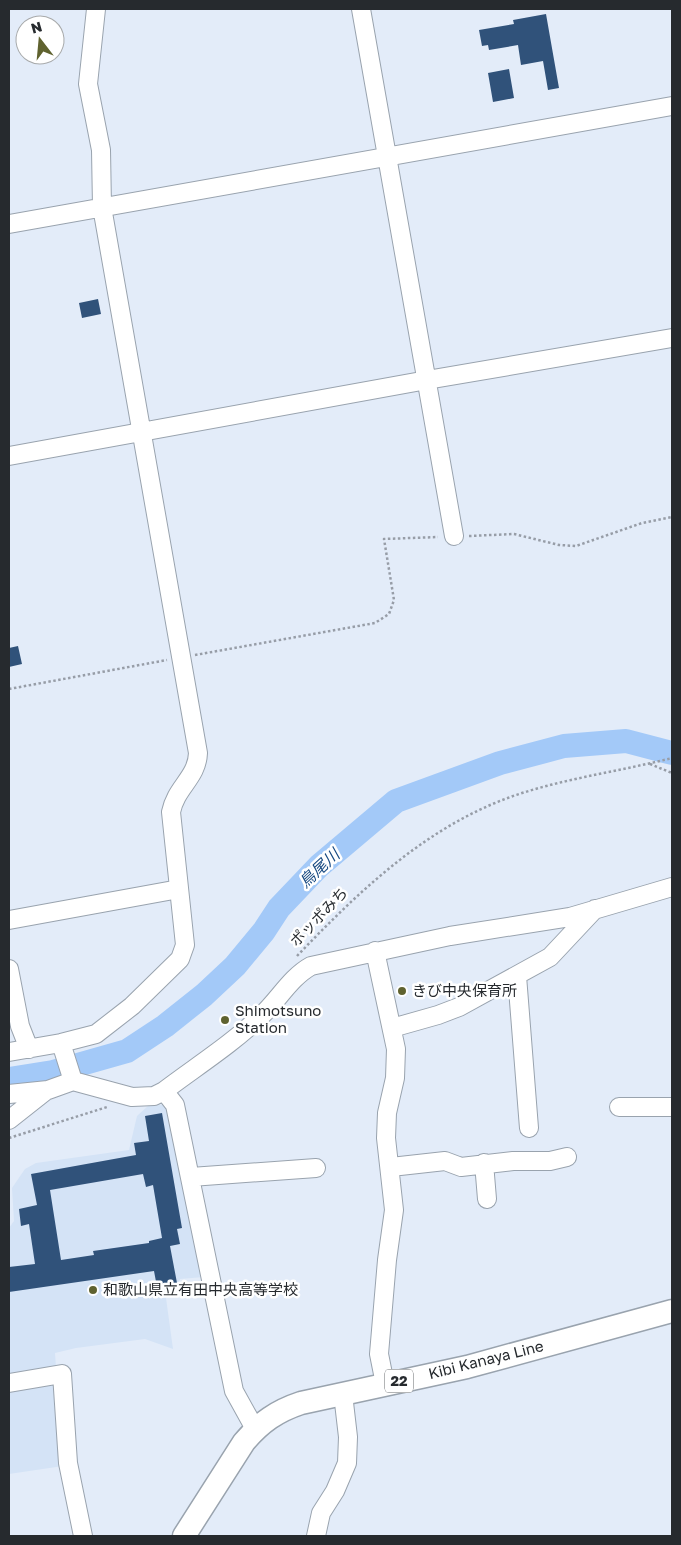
<svg xmlns="http://www.w3.org/2000/svg" width="681" height="1545" font-family="'Golos Text','Noto Sans JP',sans-serif">
  <style>
    .built { fill: #d4e3f6 }
    .lines { fill: none; stroke-linecap: round; stroke-linejoin: round }
    .river { stroke: #a3c9f8; stroke-width: 24 }
    .building { fill: #30527a; fill-rule: evenodd }
    .minor-casing { stroke: #99a3ae; stroke-width: 20 }
    .major-casing { stroke: #99a3ae; stroke-width: 25 }
    .path { stroke: #979da7; stroke-width: 2.5; stroke-dasharray: 2.5 2.5; stroke-linecap: butt }
    .minor { stroke: #fff; stroke-width: 18 }
    .major { stroke: #fff; stroke-width: 22 }
    .poi-dot { fill: #5f622f; stroke: #fff; stroke-width: 2 }
    .labels { text-anchor: middle; stroke-width: 5; stroke-linejoin: round; paint-order: stroke }
    .shield { fill: #fff; stroke: #676a6d; stroke-width: 1 }
    .shield-label { font-size: 14px; font-weight: bold; fill: #262a2e }
    .street-label { font-size: 15px; fill: #262a2e; stroke: #fff }
    .poi-label { font-size: 15px; fill: #262a2e; stroke: #fff; text-anchor: start }
    .water-label { font-size: 16px; font-style: italic; fill: #184a82; stroke: #fff }
  </style>
  <rect width="100%" height="100%" fill="#e3ecf9"/>
  <path class="built" d="M 162,1105 L 170,1110 L 204,1277 L 180,1279 L 175,1294 L 166,1298 L 173,1349 L 145,1339 L 76,1348 L 55,1353 L 63,1466 L 9,1474 L 9,1228 L 14,1221 L 12,1188 L 25,1169 L 36,1163 L 129,1150 L 137,1116 L 148,1106 Z"/>
  <g class="lines">
    <path class="river" d="M 9,1079 L 53,1072 L 127,1051 L 165,1026 L 204,995 L 235,966 L 264,931 L 279,908 L 319,866 L 396,801 L 500,763 L 564,746 L 626,741 L 672,753"/>
  </g>
  <path class="building" d="M 546,14 L 559,88 L 548,90 L 543,61 L 521,65 L 518,45 L 489,50 L 488,45 L 482,46 L 479,30 L 514,24 L 513,20 Z
    M 509,69 L 514,98 L 493,102 L 488,73 Z
    M 98,299 L 101,314 L 82,318 L 79,303 Z
    M 18,646 L 22,664 L 9,667 L 9,648 Z
    M 162,1113 L 182,1228 L 177,1229 L 180,1244 L 170,1246 L 177,1283 L 157,1287 L 154,1271 L 9,1292 L 9,1267 L 35,1264 L 29,1224 L 21,1226 L 19,1209 L 37,1205 L 31,1174 L 136,1155 L 134,1143 L 149,1141 L 145,1116 ZM 143,1174 L 146,1187 L 153,1185 L 162,1238 L 149,1241 L 149,1243 L 93,1251 L 94,1255 L 61,1260 L 50,1190 Z"/>
  <g class="lines">
    <g class="minor-casing">
      <path id="minor" d="M 361,9 L 454,536
        M 9,224 L 672,106
        M 9,456 L 427,380 L 672,338
        M 9,920 L 179,889
        M 375,951 L 396,1049 L 395,1078 L 387,1113 L 386,1138 L 394,1210 L 387,1260 L 379,1354 L 385,1384
        M 9,969 L 20,1026 L 29,1049
        M 517,976 L 529,1128
        M 392,1028 L 438,1015 L 459,1007 L 550,957 L 595,909
        M 61,1043 L 73,1081
        M 9,1052 L 61,1043 L 96,1034 L 132,1006 L 180,959 L 185,945 L 171,812 C 176,787 197,778 198,753 L 102,207 L 101,150 L 88,84 L 96,9
        M 164,1091 L 175,1105 L 234,1391 L 255,1429
        M 9,1094 L 48,1090 L 73,1081 L 132,1097 L 154,1096 L 164,1091 C 197,1066 232,1044 262,1015 C 279,999 291,977 311,966 L 450,936 L 570,917 L 672,887
        M 619,1107 L 672,1107
        M 9,1120 L 47,1090
        M 484,1163 L 487,1199
        M 391,1167 L 445,1161 L 461,1167 L 513,1161 L 550,1161 L 567,1157
        M 191,1177 L 316,1168
        M 9,1383 L 62,1374 L 68,1463 L 83,1536
        M 316,1536 L 321,1513 L 335,1491 L 347,1463 L 348,1437 L 343,1394"/>
    </g>
    <g class="major-casing">
      <path id="major" d="M 184,1536 L 244,1442 C 261,1422 277,1411 301,1403 L 467,1367 L 672,1311"/>
    </g>
    <path class="path" d="M 469,536 L 514,534 L 559,545 L 576,546 L 642,523 L 672,517
      M 195,655 L 375,623 L 389,614 L 394,600 L 384,539 L 438,537
      M 9,689 L 167,660
      M 650,764 L 672,773
      M 297,956 C 360,890 428,825 516,795 C 567,778 621,771 672,758
      M 9,1138 L 107,1107"/>
    <use href="#minor" class="minor"/>
    <use href="#major" class="major"/>
  </g>
  <g class="poi-dot">
    <circle cx="402" cy="991" r="5"/>
    <circle cx="225" cy="1020" r="5"/>
    <circle cx="93" cy="1290" r="5"/>
  </g>
  <g class="labels">
    <rect class="shield" x="385" y="1369.5" width="28" height="23" rx="4"/>
    <g class="shield-label">
      <text x="399" y="1386">22</text>
    </g>
    <g class="street-label">
      <text transform="translate(319 917) rotate(-46)" y="5">ポッポみち</text>
      <text transform="translate(486 1360) rotate(-14)" y="5">Kibi Kanaya Line</text>
    </g>
    <g class="poi-label">
      <text x="412" y="996">きび中央保育所</text>
      <text x="235" y="1016">Shimotsuno<tspan x="235" dy="17">Station</tspan></text>
      <text x="103" y="1295">和歌山県立有田中央高等学校</text>
    </g>
    <g class="water-label">
      <text transform="translate(319 868) rotate(-43)" y="6">鳥尾川</text>
    </g>
  </g>
  <rect width="681" height="1545" fill="none" stroke="#262a2e" stroke-width="20"/>
  <g transform="translate(40 40) rotate(344)"><circle r="24" fill="#ffffff" stroke="#a8aaab"/>
  <path d="M0-4L9 19L0 12L-9 19Z" fill="#5f622f"/>
  <text y="-8" font-size="14" font-weight="bold" text-anchor="middle" fill="#262a2e">N</text>
  </g>
</svg>
